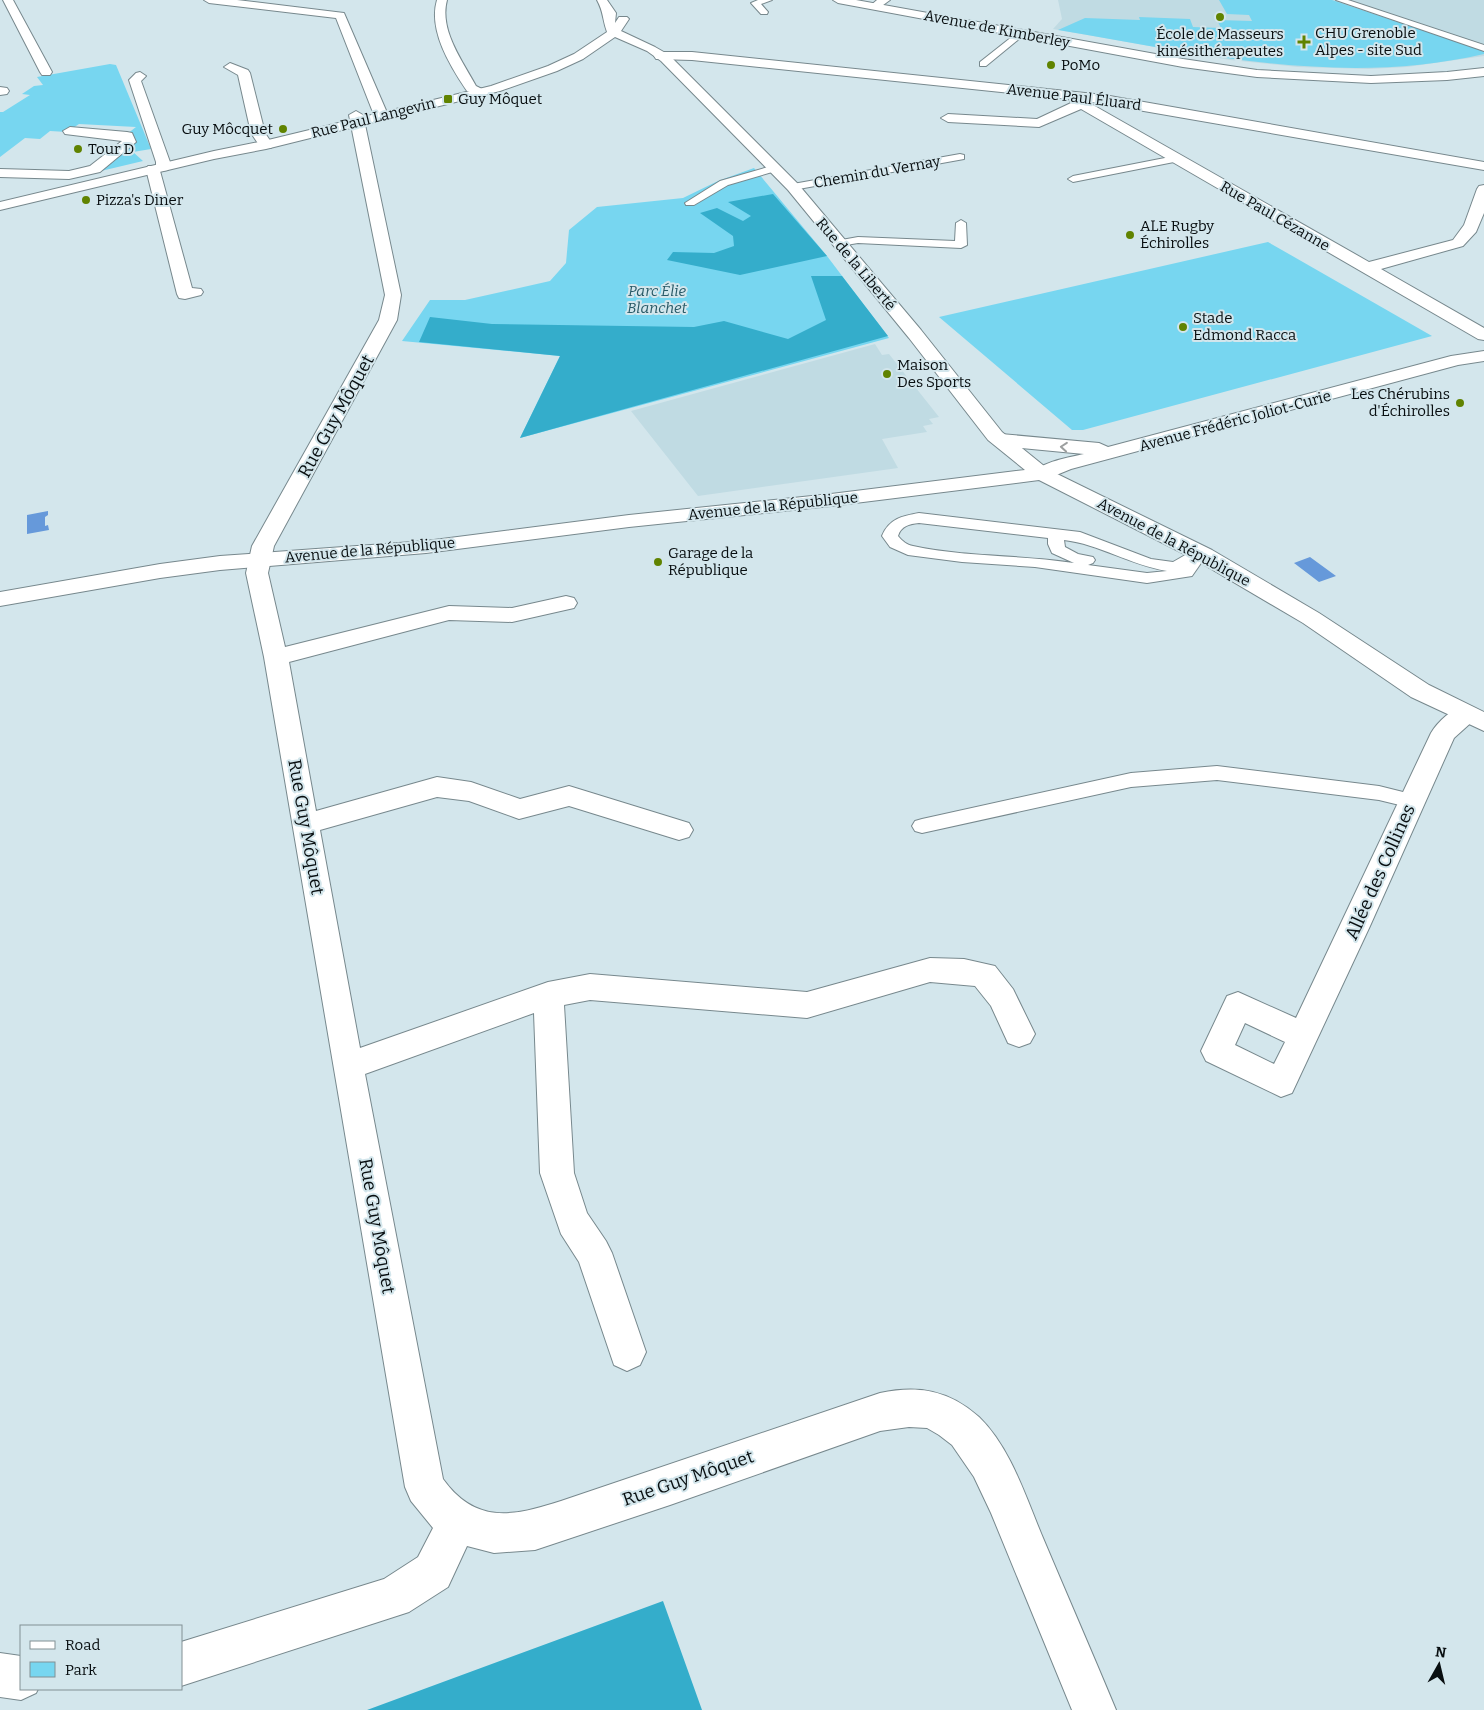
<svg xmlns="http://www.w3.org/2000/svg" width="1484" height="1710" font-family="Bitter,serif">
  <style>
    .built { fill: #c0dbe3 }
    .green { fill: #77d6f0 }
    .forest { fill: #34adcb }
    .water { fill: #6699da }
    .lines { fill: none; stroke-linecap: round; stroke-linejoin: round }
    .service-casing { stroke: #77888d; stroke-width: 2 }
    .minor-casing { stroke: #77888d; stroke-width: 2 }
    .tertiary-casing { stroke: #77888d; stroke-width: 2 }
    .secondary-casing { stroke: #77888d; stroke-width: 2 }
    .service { fill: #fff; fill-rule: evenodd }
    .minor { fill: #fff; fill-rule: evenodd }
    .tertiary { fill: #fff; fill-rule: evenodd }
    .secondary { fill: #fff; fill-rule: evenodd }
    .oneway { stroke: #9c9f9f }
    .poi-dot { fill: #608300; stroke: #d3e6ec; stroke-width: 2 }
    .labels { text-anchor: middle; stroke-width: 4; stroke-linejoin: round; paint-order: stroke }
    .far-street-label { font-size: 15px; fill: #080e10; stroke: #d3e6ec }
    .far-poi-label { font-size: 15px; fill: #080e10; stroke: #d3e6ec; text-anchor: start }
    .far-park-label { font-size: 15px; font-style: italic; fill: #295a67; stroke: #d3e6ec }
    .street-label { font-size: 18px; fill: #080e10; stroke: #d3e6ec }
  </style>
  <rect width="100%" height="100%" fill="#d3e6ec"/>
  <path class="built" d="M 1058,0 L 1484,0 L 1484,56 L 1407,67 L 1368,69 L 1298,67 L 1230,60 L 1053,29 L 1062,19 Z
    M 875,344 L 882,355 L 889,354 L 939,417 L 929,419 L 933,424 L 923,426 L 927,432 L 882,439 L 898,468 L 698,496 L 631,411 Z"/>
  <path class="green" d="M 1219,0 L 1332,0 L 1484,51 L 1484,54 C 1342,87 1199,54 1058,30 L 1085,18 L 1140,20 L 1139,17 L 1190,19 L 1193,27 L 1221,28 L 1217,20 L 1252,21 L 1249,15 L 1227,14 Z
    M 110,64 L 116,65 L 151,149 L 133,152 L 143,161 L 101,171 L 97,169 L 132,142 L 127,134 L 136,127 L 79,124 L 67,132 L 50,131 L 40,139 L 25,138 L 0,157 L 0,112 L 3,112 L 30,95 L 22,94 L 34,86 L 43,85 L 37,77 Z
    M 754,168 L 827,256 L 889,338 L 520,438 L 560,356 L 402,341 L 430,300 L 465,300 L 550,281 L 566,263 L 569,230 L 597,207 L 683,198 L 718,181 Z
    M 1268,242 L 1432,336 L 1083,430 L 1072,430 L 939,317 Z"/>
  <path class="forest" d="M 773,194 L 827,256 L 740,275 L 667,260 L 673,252 L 714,253 L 734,246 L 733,236 L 700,213 L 717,208 L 743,221 L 751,216 L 728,202 Z
    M 811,276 L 842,276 L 888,336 L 520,438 L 560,356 L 419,342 L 430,317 L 492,324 L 694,327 L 724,321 L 788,339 L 826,320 Z
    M 663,1601 L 702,1710 L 367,1710 Z"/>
  <path class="water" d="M 48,511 L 48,515 L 45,517 L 45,526 L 48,525 L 49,530 L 27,534 L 27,515 Z
    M 1310,557 L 1336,576 L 1319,582 L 1294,563 Z"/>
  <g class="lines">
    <g class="service-casing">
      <path id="service" d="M 758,0 L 772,0 L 761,4 L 768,12 L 767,14 L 761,14 L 751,3 Z
        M 1336,0 L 1348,0 L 1484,45 L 1484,51 Z
        M 1018,32 L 1025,34 L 986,66 L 980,66 L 980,62 Z
        M 960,154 L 964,155 L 964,159 L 793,190 L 788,187 L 793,184 Z
        M 1175,156 L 1180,159 L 1179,161 L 1073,182 L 1068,179 L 1073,176 Z
        M 775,165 L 779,166 L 779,170 L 728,185 L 694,205 L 686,205 L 685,203 L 720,181 Z
        M 961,220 L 966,223 L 967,245 L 961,248 L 858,243 L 840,246 L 834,243 L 836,241 L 858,237 L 955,241 L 956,223 Z
        M 919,513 L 1080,532 L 1151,559 L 1173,562 L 1194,550 L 1206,550 L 1208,553 L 1192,576 L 1147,583 L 1035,567 L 962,562 L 908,555 L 890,547 L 882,536 C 889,519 902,516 919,513 ZM 919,523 L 1048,538 L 1048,544 L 1052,553 L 1074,563 C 1022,555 963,557 913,546 C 907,545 902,541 898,536 C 901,526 909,524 919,523 ZM 1064,540 C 1099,544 1130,565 1167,571 L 1147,573 L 1088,565 L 1093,563 L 1095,560 L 1093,557 L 1078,554 L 1065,547 Z
        M 1217,766 L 1379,786 L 1419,796 L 1422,801 L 1419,806 L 1412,808 L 1379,800 L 1217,780 L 1131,787 L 922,833 L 915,831 L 912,826 L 915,821 L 922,819 L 1131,773 Z"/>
    </g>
    <g class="minor-casing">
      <path id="minor" d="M 3,0 L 13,0 L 52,72 L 50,75 L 42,75 L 40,72 Z
        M 204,0 L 237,0 L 344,13 L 388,115 L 381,119 L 374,115 L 336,18 L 209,3 Z
        M 437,0 L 447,0 C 439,30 462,60 476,86 L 486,91 L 484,94 L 480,95 L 467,91 C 450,66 428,30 437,0 Z
        M 877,0 L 890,0 L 879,8 L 871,8 L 870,6 Z
        M 660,52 L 692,52 L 1104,95 L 1484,162 L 1484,170 L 1086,101 L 1369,262 L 1453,240 L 1464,225 L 1477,189 L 1479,186 L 1484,185 L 1484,213 L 1476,232 L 1463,246 L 1381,269 L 1484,328 L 1484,340 L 1478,339 L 1081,109 L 1039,127 L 948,122 L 941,118 L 948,114 L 1037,119 L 1071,103 L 1069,99 L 692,60 L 656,59 L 654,56 Z
        M 230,63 L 248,70 L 250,73 L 265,133 L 273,145 L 271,148 L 261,148 L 251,133 L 238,75 L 224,67 Z
        M 140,72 L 146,76 L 141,81 L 170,162 L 168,170 L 160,171 L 192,288 L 201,289 L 203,292 L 201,295 L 185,299 L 179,298 L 177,294 L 146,169 L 148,166 L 156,166 L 156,162 L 129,80 L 136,73 Z
        M 0,87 L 7,88 L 9,91 L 7,94 L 0,95 Z
        M 356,111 L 363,115 L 401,295 L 397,320 L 274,546 L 268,573 L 285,647 L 449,606 L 512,608 L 566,596 L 574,598 L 577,603 L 574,608 L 512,622 L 449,620 L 289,662 L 316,811 L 437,777 L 471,782 L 520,799 L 569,786 L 689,823 L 693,830 L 689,837 L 679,840 L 569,806 L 519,819 L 469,801 L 437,797 L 320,830 L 360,1048 L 548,982 L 590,974 L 807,992 L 930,958 L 964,959 L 995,966 L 1013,989 L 1035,1034 L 1030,1043 L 1019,1047 L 1008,1043 L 991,1006 L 975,986 L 930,982 L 807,1018 L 590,1000 L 564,1005 L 574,1173 L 587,1213 L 606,1241 L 612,1253 L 646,1352 L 640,1365 L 627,1371 L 614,1365 L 579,1262 L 561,1234 L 540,1173 L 534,1013 L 365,1074 L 443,1479 C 476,1525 514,1516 561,1501 L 880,1393 C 918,1385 949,1390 979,1417 C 1011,1448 1026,1498 1043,1538 C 1067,1595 1092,1652 1116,1710 L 1072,1710 L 991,1513 L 974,1477 L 952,1445 L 939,1435 L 927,1428 L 909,1427 L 880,1431 L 670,1505 L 535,1550 L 494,1553 L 467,1546 L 448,1587 L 409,1612 L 181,1686 L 181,1642 L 384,1579 L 418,1557 L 433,1528 L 411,1501 L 405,1487 L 264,657 L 246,573 L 252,546 L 379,320 L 385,295 L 349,115 Z
        M 70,127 L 127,132 L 132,133 L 136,142 L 100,172 L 69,179 L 0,177 L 0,169 L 69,171 L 90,166 L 122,141 L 65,134 L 63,131 Z
        M 1484,351 L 1484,361 L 1458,365 L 1071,469 L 1049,478 L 1042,480 L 1035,478 L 1032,474 C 1040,462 1071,457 1084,454 L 1001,446 L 994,444 L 991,440 L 994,436 L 1001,434 L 1099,443 L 1108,447 L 1451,356 Z
        M 1465,705 L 1474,708 L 1477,714 L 1474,720 L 1454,738 L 1370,926 L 1292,1093 L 1281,1097 L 1206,1061 L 1201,1051 L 1227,996 L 1238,992 L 1296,1018 L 1431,733 C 1438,721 1452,709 1465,705 ZM 1245,1023 L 1285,1042 L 1274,1064 L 1235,1045 Z
        M 0,1653 L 21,1656 L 21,1689 L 38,1689 L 36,1693 L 21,1700 L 0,1697 Z"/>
    </g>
    <g class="tertiary-casing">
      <path id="tertiary" d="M 597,0 L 607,0 L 616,13 L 615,23 L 619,17 L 627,17 L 629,19 L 621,31 L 655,47 L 669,55 L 798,184 L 921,330 L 1002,432 L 1049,470 L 1212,550 L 1319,613 L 1429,685 L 1484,712 L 1484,731 L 1411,697 L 1303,623 L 1196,560 L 1039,480 L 831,506 L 629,527 L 426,553 L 220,570 L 160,578 L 0,606 L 0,592 L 160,564 L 220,556 L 426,541 L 629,515 L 831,494 L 1025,470 L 988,440 L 909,338 L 788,190 L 661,61 L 647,51 L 615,37 L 583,59 L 557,71 L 500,91 L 266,149 L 214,159 L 0,210 L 0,202 L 214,151 L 264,141 L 491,86 L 548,66 L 574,54 L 607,32 C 602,18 604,13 597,0 Z"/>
    </g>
    <g class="secondary-casing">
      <path id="secondary" d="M 833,0 L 856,0 L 1183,59 L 1257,70 L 1371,76 L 1447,72 L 1484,68 L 1484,76 L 1447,80 L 1371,83 L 1257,77 L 1183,67 L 838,3 Z"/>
    </g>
    <use href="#service" class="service"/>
    <use href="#minor" class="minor"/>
    <use href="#tertiary" class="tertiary"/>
    <use href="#secondary" class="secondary"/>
  </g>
  <defs><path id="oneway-chevron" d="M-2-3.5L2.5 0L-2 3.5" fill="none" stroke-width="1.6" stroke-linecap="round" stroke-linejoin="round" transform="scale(1.25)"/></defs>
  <use class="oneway" href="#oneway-chevron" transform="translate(1064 447) rotate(-175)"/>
  <g class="poi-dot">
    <circle cx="1220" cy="17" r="5"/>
    <path d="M1301.5 34.5h5v5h5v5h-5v5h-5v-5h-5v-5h5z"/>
    <circle cx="1051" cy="65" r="5"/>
    <rect x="443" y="94" width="10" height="10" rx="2.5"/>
    <circle cx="283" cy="129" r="5"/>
    <circle cx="78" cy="149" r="5"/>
    <circle cx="86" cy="200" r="5"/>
    <circle cx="1130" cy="235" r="5"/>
    <circle cx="1183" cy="327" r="5"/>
    <circle cx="887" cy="374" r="5"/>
    <circle cx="1460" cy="403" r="5"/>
    <circle cx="658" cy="562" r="5"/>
  </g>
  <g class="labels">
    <g class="far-street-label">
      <text transform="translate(997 29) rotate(11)" y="5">Avenue de Kimberley</text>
      <text transform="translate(1074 97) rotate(7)" y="5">Avenue Paul Éluard</text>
      <text transform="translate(373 118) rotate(-14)" y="5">Rue Paul Langevin</text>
      <text transform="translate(877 172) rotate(-10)" y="5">Chemin du Vernay</text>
      <text transform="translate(1275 216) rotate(30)" y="5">Rue Paul Cézanne</text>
      <text transform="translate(856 264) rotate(50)" y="5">Rue de la Liberté</text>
      <text transform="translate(1235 421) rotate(-15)" y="5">Avenue Frédéric Joliot-Curie</text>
      <text transform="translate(773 506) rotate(-6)" y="5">Avenue de la République</text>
      <text transform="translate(1174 542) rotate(28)" y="5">Avenue de la République</text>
      <text transform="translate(370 550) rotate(-5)" y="5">Avenue de la République</text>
    </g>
    <g class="far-poi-label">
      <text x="1315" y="38">CHU Grenoble<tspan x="1315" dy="17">Alpes - site Sud</tspan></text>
      <text x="1220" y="39" text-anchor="middle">École de Masseurs<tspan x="1220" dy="17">kinésithérapeutes</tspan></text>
      <text x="1061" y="70">PoMo</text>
      <text x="458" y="104">Guy Môquet</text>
      <text x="273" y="134" text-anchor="end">Guy Môcquet</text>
      <text x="88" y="154">Tour D</text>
      <text x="96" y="205">Pizza's Diner</text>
      <text x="1140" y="231">ALE Rugby<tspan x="1140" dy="17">Échirolles</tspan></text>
      <text x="1193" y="323">Stade<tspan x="1193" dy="17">Edmond Racca</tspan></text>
      <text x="897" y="370">Maison<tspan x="897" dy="17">Des Sports</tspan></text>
      <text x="1450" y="399" text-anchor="end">Les Chérubins<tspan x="1450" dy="17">d'Échirolles</tspan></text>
      <text x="668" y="558">Garage de la<tspan x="668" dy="17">République</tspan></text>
    </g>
    <g class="far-park-label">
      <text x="657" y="296">Parc Élie<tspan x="657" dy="17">Blanchet</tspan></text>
    </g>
    <g class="street-label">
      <text transform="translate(336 416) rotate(-61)" y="6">Rue Guy Môquet</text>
      <text transform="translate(306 827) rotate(80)" y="6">Rue Guy Môquet</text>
      <text transform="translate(1380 872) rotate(-66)" y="6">Allée des Collines</text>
      <text transform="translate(377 1226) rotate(80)" y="6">Rue Guy Môquet</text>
      <text transform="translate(688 1478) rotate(-19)" y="6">Rue Guy Môquet</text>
    </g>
  </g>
  <rect x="20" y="1625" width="162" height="65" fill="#d3e6ec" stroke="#829094"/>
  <rect x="30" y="1641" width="25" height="8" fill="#ffffff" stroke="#829094"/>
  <text x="65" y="1650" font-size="15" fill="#080e10">Road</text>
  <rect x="30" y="1662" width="25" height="15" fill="#77d6f0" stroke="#829094"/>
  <text x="65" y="1675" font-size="15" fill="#080e10">Park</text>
  <g transform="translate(1439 1665) rotate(8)" stroke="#d3e6ec" stroke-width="4" paint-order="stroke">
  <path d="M0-4L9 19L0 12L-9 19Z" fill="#080e10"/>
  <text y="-8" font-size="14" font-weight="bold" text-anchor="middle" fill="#080e10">N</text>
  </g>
</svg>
